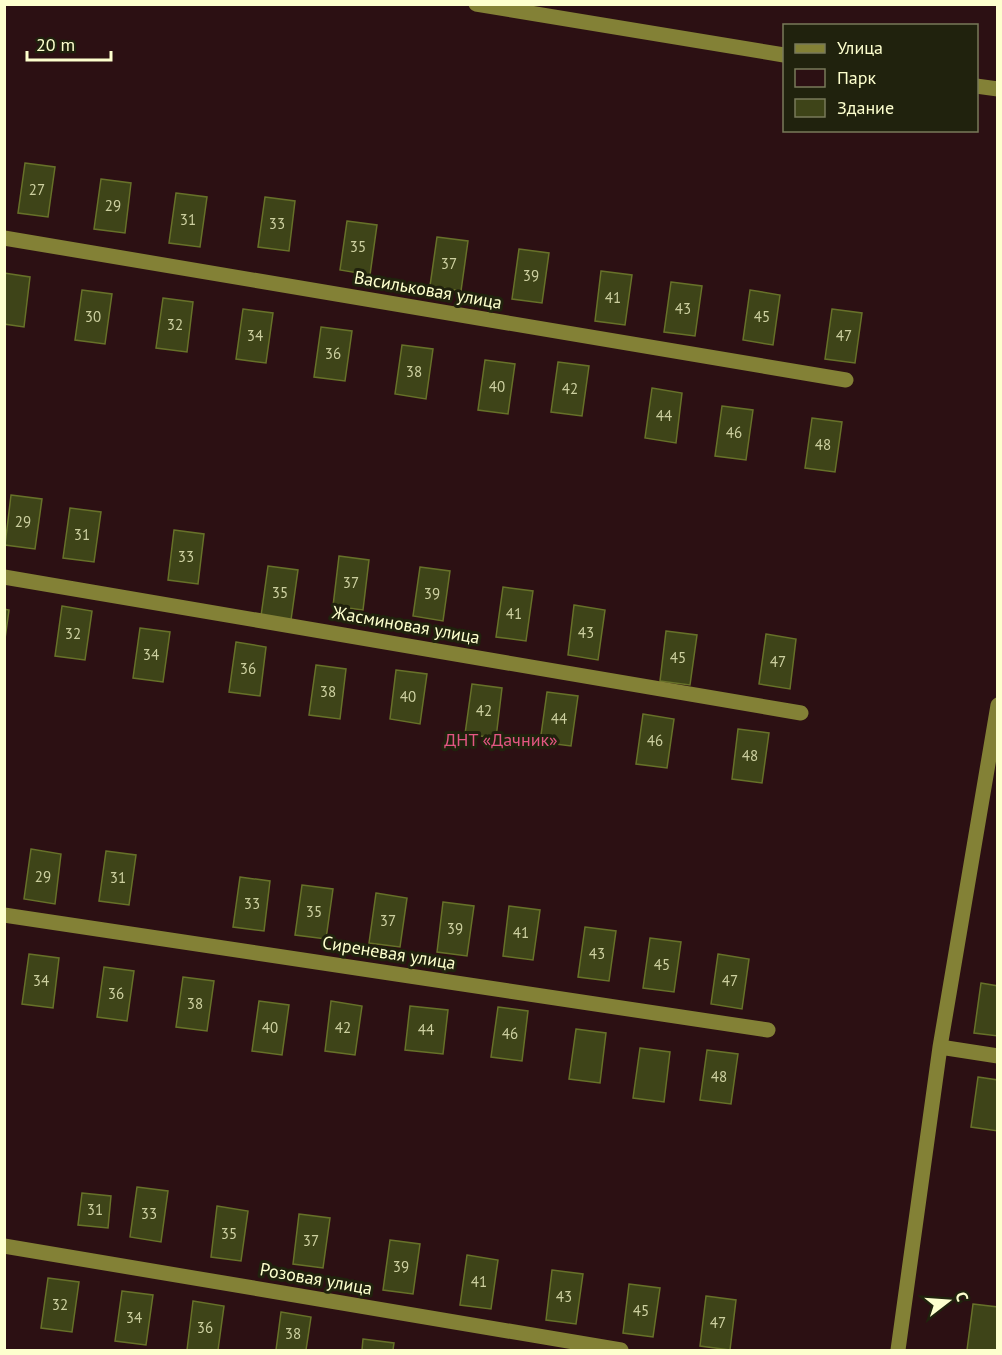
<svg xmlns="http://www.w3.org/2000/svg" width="1002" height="1355" font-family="'PT Sans',sans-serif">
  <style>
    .green { fill: #2c1013; fill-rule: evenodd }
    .building { fill: #3e4418; stroke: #677129; stroke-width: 1.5 }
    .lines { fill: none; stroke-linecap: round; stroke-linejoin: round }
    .minor { stroke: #838136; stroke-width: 15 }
    .labels { text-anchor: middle; stroke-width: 6; stroke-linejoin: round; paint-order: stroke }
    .number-label { font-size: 15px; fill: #cdd0a0 }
    .street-label { font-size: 18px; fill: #fdffce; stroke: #20220d }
    .park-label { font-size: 18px; fill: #e35683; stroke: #20220d }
  </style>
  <rect width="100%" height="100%" fill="#20220d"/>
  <path class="green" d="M 5,5 L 997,5 L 997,1350 L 5,1350 ZM 784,26 L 976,26 L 976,130 L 784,130 Z"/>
  <path class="building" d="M 25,163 L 55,167 L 48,217 L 18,213 Z
    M 101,179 L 131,183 L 125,233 L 94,229 Z
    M 176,193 L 207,197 L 200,247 L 169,243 Z
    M 265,197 L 295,201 L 289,251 L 258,247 Z
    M 347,221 L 377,225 L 370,275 L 340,270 Z
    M 437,237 L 468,241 L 461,291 L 430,286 Z
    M 519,249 L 549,253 L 542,303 L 512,299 Z
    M 601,271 L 632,275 L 625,325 L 595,321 Z
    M 4,273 L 30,277 L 24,327 L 4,324 Z
    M 671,282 L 702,286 L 695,336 L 664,332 Z
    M 82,290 L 112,294 L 105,344 L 75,340 Z
    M 750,290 L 780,295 L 773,345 L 743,340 Z
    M 163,298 L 193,302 L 187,352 L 156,348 Z
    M 243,309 L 273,313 L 266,363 L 236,359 Z
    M 832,309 L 862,313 L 855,363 L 825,359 Z
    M 321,327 L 352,331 L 345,381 L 314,377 Z
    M 402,345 L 433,349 L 426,399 L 395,394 Z
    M 485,360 L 515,364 L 508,414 L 478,410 Z
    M 558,362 L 589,366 L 582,416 L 551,412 Z
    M 652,388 L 682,393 L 676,443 L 645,438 Z
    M 722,406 L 753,410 L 746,460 L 715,456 Z
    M 812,418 L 842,422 L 835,472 L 805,468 Z
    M 11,495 L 42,499 L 35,549 L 5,545 Z
    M 70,508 L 101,512 L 94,562 L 63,558 Z
    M 174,530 L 204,534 L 198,584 L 168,580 Z
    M 339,556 L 369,560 L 363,610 L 333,606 Z
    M 268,566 L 298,570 L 291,620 L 261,616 Z
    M 420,567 L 450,571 L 443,621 L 413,616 Z
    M 503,587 L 533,591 L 526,641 L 496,637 Z
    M 574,605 L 605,610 L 598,660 L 568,655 Z
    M 62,606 L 92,611 L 85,660 L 55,656 Z
    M 4,609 L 9,610 L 4,646 Z
    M 140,628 L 170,632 L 163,682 L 133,678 Z
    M 666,631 L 697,635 L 690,685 L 660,681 Z
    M 766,634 L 796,639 L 790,689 L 759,684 Z
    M 236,642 L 266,647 L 260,696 L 229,692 Z
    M 316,665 L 346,669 L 340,719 L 309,715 Z
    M 396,670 L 427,674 L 420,724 L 390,719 Z
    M 472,684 L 502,688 L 496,738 L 465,734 Z
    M 547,692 L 578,696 L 571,746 L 540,742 Z
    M 643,714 L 674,719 L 667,768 L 636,764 Z
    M 738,729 L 769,733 L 762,783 L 732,779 Z
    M 31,849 L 61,854 L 55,904 L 24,899 Z
    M 106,851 L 136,855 L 129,905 L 99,901 Z
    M 240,877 L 270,881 L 264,931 L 233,927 Z
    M 302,885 L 333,889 L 326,939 L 295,935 Z
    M 376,893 L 407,898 L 400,947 L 369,943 Z
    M 443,902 L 474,906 L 467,956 L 437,952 Z
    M 509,906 L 540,910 L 533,960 L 503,956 Z
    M 585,927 L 616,931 L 609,981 L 578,977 Z
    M 650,938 L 681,942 L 674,992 L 643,988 Z
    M 29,954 L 59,958 L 53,1008 L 22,1004 Z
    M 718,954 L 749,959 L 742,1009 L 711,1004 Z
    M 104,967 L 134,971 L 127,1021 L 97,1017 Z
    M 183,977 L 214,981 L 207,1031 L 176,1027 Z
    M 981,983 L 998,986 L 998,1036 L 974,1033 Z
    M 259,1001 L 289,1005 L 282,1055 L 252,1051 Z
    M 331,1001 L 362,1006 L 355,1055 L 325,1051 Z
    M 410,1006 L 448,1010 L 443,1054 L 405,1050 Z
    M 498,1007 L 528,1011 L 522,1061 L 491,1057 Z
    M 576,1029 L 606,1033 L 600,1083 L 569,1079 Z
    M 640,1048 L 670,1052 L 664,1102 L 633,1098 Z
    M 707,1050 L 738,1054 L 731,1104 L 700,1100 Z
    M 978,1077 L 998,1080 L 998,1131 L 971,1127 Z
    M 137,1187 L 168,1191 L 161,1242 L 130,1237 Z
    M 82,1193 L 111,1196 L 108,1228 L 78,1225 Z
    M 217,1206 L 248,1211 L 241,1261 L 211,1257 Z
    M 299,1214 L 330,1218 L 323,1268 L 293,1264 Z
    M 390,1240 L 420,1244 L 413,1294 L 383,1290 Z
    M 467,1255 L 498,1260 L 491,1309 L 460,1305 Z
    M 552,1270 L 583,1274 L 576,1324 L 546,1320 Z
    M 48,1278 L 79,1282 L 72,1332 L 41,1328 Z
    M 629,1284 L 660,1288 L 653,1337 L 623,1333 Z
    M 122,1291 L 153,1295 L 146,1345 L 115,1341 Z
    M 706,1296 L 736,1300 L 730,1350 L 700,1346 Z
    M 193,1301 L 224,1306 L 218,1350 L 187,1350 Z
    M 973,1304 L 998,1307 L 997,1350 L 967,1350 Z
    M 281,1312 L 311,1317 L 306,1350 L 276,1350 Z
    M 363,1339 L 394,1343 L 393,1350 L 362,1350 Z"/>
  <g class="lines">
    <path class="minor" d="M 476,4 L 784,55
      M 976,86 L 998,89
      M 4,238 L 846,380
      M 4,577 L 801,713
      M 4,915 L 768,1030
      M 940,1047 L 998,1056
      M 4,1246 L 621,1350
      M 898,1350 L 940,1047 L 998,705"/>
  </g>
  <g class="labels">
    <g class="number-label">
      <text x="37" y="195">27</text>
      <text x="113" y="211">29</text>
      <text x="188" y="225">31</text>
      <text x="277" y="229">33</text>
      <text x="358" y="252">35</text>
      <text x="449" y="269">37</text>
      <text x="531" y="281">39</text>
      <text x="613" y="303">41</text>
      <text x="683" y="314">43</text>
      <text x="93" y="322">30</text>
      <text x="762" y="322">45</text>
      <text x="175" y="330">32</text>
      <text x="255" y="341">34</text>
      <text x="844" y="341">47</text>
      <text x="333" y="359">36</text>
      <text x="414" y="377">38</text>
      <text x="497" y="392">40</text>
      <text x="570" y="394">42</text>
      <text x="664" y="421">44</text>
      <text x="734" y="438">46</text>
      <text x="823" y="450">48</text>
      <text x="23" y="527">29</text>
      <text x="82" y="540">31</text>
      <text x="186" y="562">33</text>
      <text x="351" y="588">37</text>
      <text x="280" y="598">35</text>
      <text x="432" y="599">39</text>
      <text x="514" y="619">41</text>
      <text x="586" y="638">43</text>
      <text x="73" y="639">32</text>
      <text x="151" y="660">34</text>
      <text x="678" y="663">45</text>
      <text x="778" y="667">47</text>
      <text x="248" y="674">36</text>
      <text x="328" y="697">38</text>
      <text x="408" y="702">40</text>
      <text x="484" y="716">42</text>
      <text x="559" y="724">44</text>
      <text x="655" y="746">46</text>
      <text x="750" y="761">48</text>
      <text x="43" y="882">29</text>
      <text x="118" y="883">31</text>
      <text x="252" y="909">33</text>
      <text x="314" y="917">35</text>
      <text x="388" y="926">37</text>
      <text x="455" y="934">39</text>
      <text x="521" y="938">41</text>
      <text x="597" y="959">43</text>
      <text x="662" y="970">45</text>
      <text x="41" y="986">34</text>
      <text x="730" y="986">47</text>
      <text x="116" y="999">36</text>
      <text x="195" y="1009">38</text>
      <text x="270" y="1033">40</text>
      <text x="343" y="1033">42</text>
      <text x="426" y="1035">44</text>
      <text x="510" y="1039">46</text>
      <text x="719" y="1082">48</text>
      <text x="95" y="1215">31</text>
      <text x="149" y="1219">33</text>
      <text x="229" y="1239">35</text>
      <text x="311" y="1246">37</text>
      <text x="401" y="1272">39</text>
      <text x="479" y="1287">41</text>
      <text x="564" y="1302">43</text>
      <text x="60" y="1310">32</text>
      <text x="641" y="1316">45</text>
      <text x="134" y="1323">34</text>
      <text x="718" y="1328">47</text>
      <text x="205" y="1333">36</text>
      <text x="293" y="1339">38</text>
    </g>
    <g class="street-label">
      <text transform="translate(428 290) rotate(10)" y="6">Васильковая улица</text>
      <text transform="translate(406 625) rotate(10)" y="6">Жасминовая улица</text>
      <text transform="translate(389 953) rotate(9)" y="6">Сиреневая улица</text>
      <text transform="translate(316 1279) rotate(10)" y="6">Розовая улица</text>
    </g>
    <g class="park-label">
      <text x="501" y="746">ДНТ «Дачник»</text>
    </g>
  </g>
  <rect width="1002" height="1355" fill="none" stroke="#fdffce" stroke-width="12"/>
  <rect x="783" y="24" width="195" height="108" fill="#20220d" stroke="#787a5a" stroke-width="1.5"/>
  <rect x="795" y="44" width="30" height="9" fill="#838136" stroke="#787a5a" stroke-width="1.5"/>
  <text x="837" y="54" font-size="18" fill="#fdffce">Улица</text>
  <rect x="795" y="69" width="30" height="18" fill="#2c1013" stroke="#787a5a" stroke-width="1.5"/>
  <text x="837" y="84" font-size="18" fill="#fdffce">Парк</text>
  <rect x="795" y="99" width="30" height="18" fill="#3e4418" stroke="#787a5a" stroke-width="1.5"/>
  <text x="837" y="114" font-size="18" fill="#fdffce">Здание</text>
  <g transform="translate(948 1301) rotate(73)" stroke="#20220d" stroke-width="4.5" paint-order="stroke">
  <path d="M0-4.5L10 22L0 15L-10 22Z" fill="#fdffce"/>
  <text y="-9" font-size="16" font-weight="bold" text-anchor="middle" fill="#fdffce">С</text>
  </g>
  <path d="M27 51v9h84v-9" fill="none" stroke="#fdffce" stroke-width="3"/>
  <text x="36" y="51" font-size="18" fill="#fdffce" stroke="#20220d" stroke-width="4.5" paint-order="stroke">20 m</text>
</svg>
